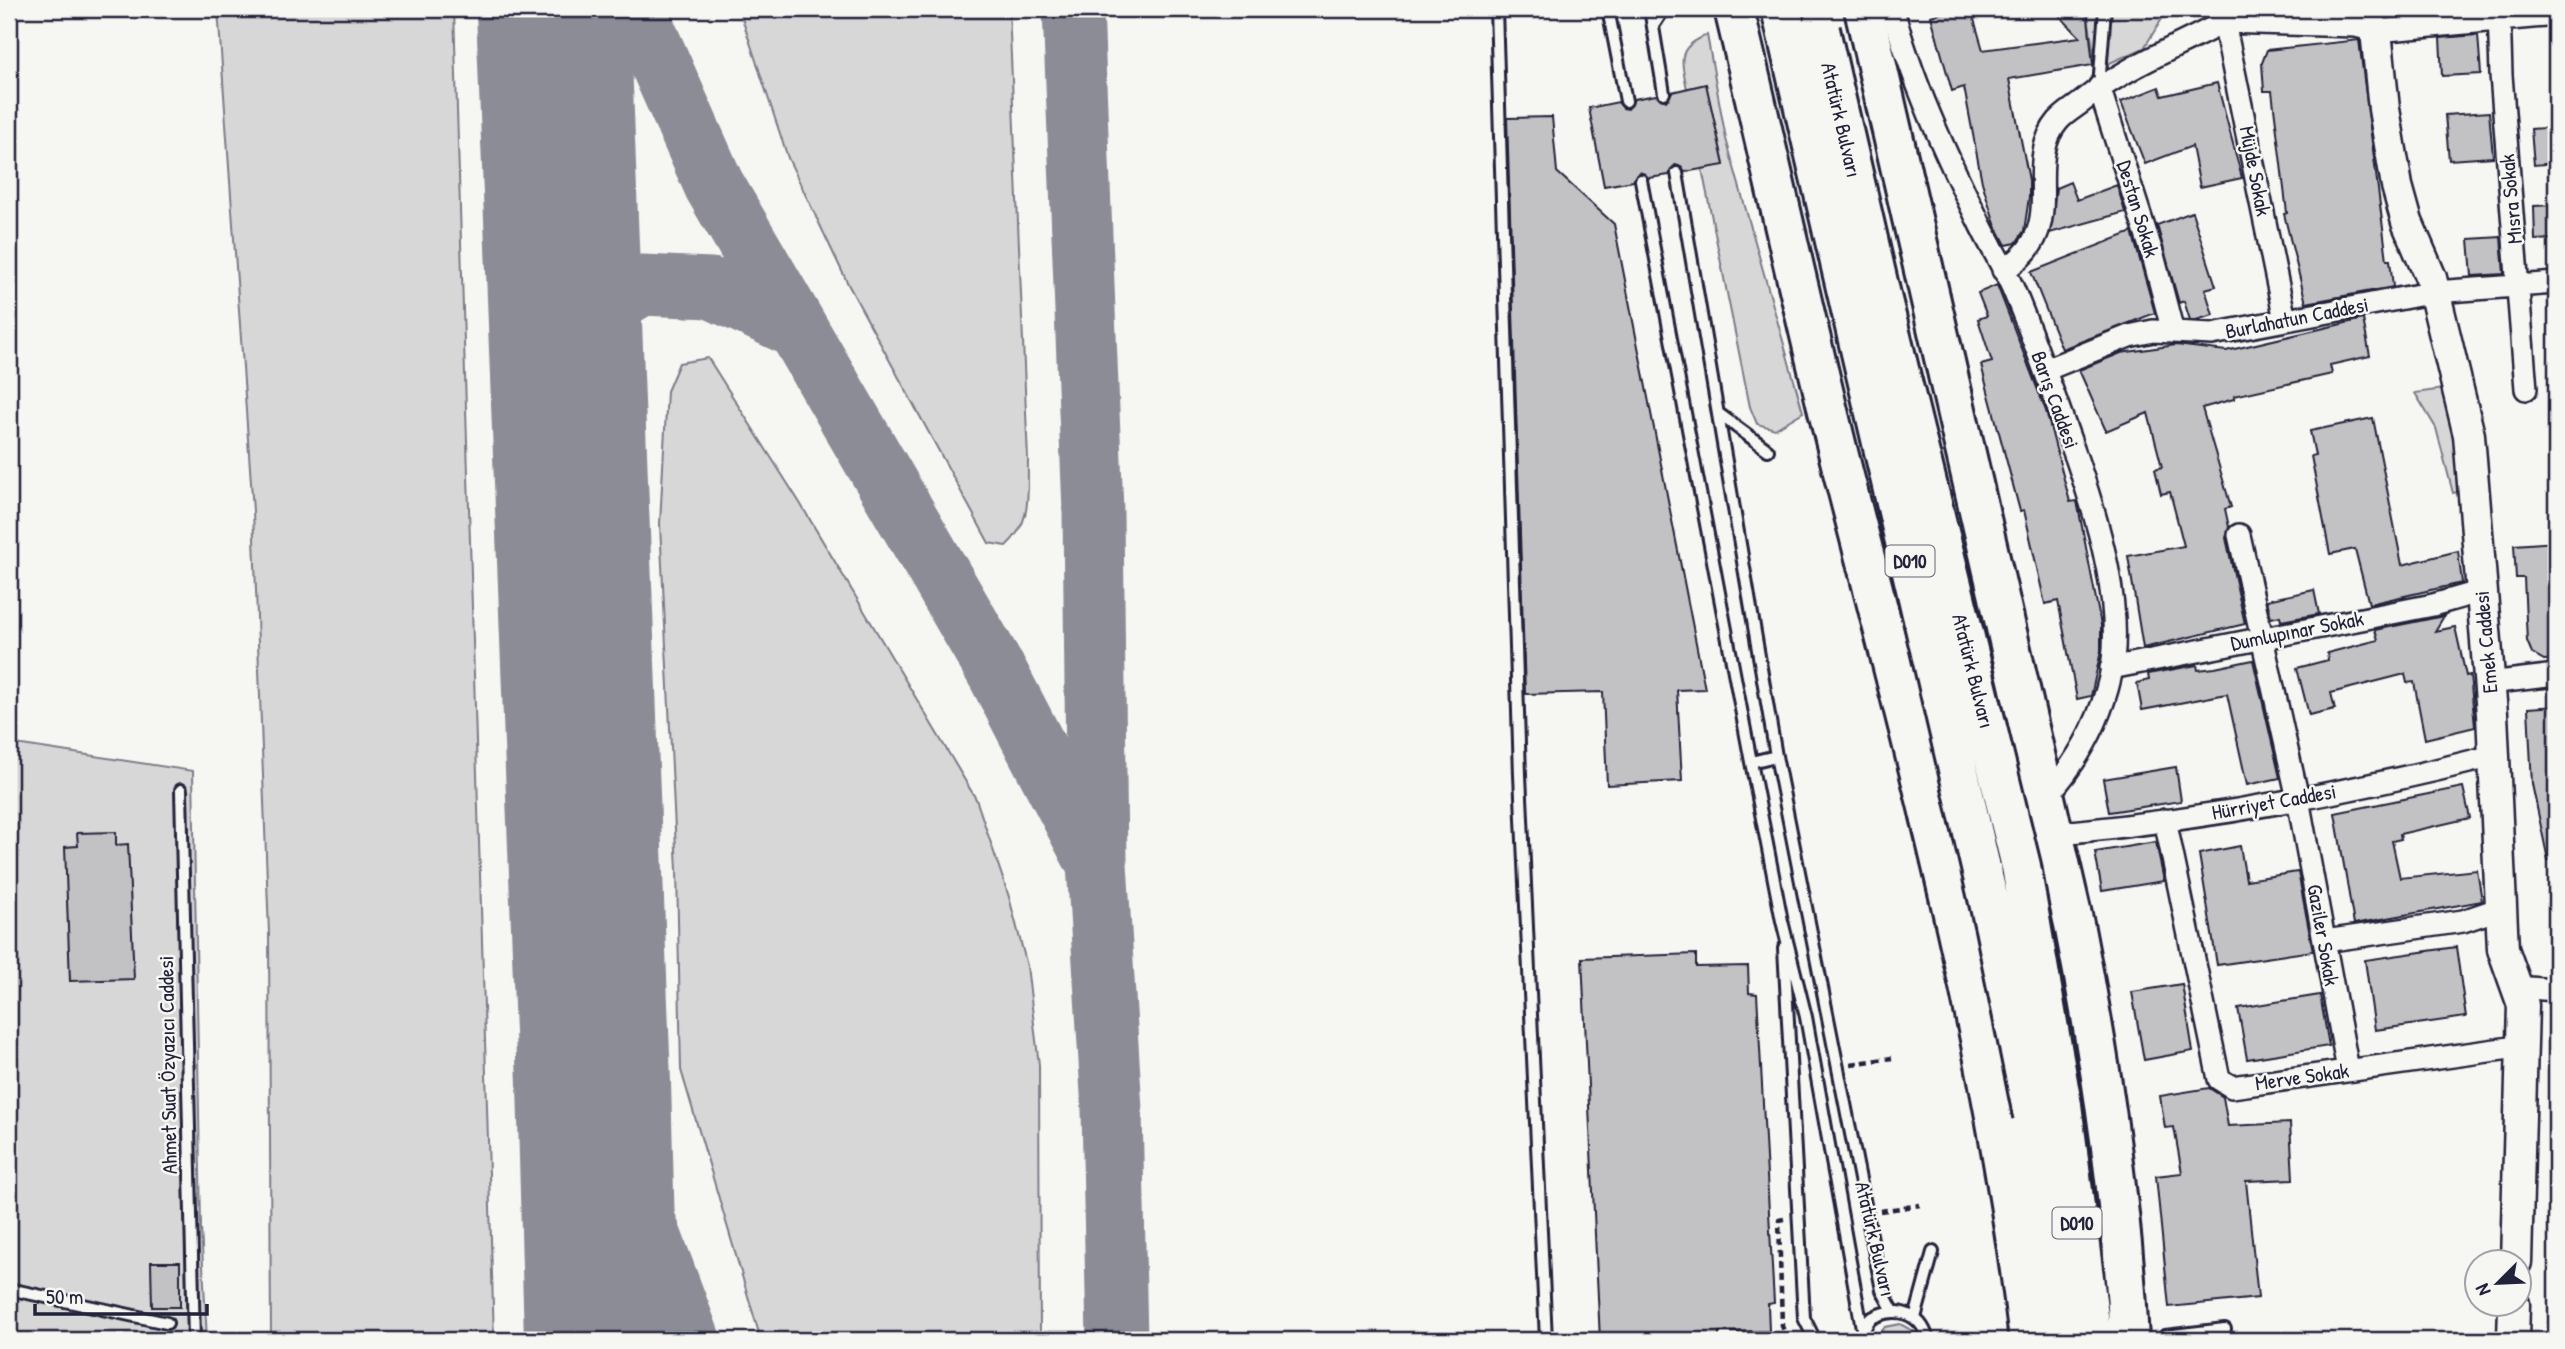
<svg xmlns="http://www.w3.org/2000/svg" width="2565" height="1349" font-family="'Patrick Hand',sans-serif">
  <style>
    .green { fill: #d7d7d7; stroke: #7c7c89; stroke-width: 2 }
    .lines { fill: none; stroke-linecap: round; stroke-linejoin: round }
    .taxiway { stroke: #8c8c96; stroke-width: 61 }
    .runway { stroke: #8c8c96; stroke-width: 154 }
    .building { fill: #c2c2c4; stroke: #22223b; stroke-width: 2 }
    .lane-casing { stroke: #22223b; stroke-width: 16 }
    .street-casing { stroke: #22223b; stroke-width: 26 }
    .secondary-casing { stroke: #22223b; stroke-width: 35 }
    .highway-casing { stroke: #22223b; stroke-width: 44 }
    .path { stroke: #22223b; stroke-width: 4.5; stroke-dasharray: 7 5; stroke-linecap: butt }
    .lane { stroke: #f6f6f2; stroke-width: 10 }
    .street { stroke: #f6f6f2; stroke-width: 21 }
    .secondary { stroke: #f6f6f2; stroke-width: 30 }
    .highway { stroke: #f6f6f2; stroke-width: 38 }
    .highway-bridge-casing { stroke: #22223b; stroke-width: 44; stroke-linecap: butt }
    .highway-bridge { stroke: #f6f6f2; stroke-width: 38 }
    .labels { text-anchor: middle; stroke-width: 5; stroke-linejoin: round; paint-order: stroke }
    .shield { fill: #f6f6f2; stroke: #626272; stroke-width: 2 }
    .shield-label { font-size: 19px; font-weight: bold; fill: #22223b }
    .street-label { font-size: 21px; fill: #22223b; stroke: #f6f6f2 }
  </style>
  <rect width="100%" height="100%" fill="#f6f6f2"/>
  <filter id="ink" filterUnits="userSpaceOnUse"><feTurbulence type="fractalNoise" baseFrequency=".0143" numOctaves="2"/><feDisplacementMap in="SourceGraphic" scale="14" xChannelSelector="R" yChannelSelector="G"/><feConvolveMatrix kernelMatrix="1 2 1 2 8 2 1 2 1" color-interpolation-filters="sRGB"/></filter>
  <g filter="url(#ink)">
    <path class="green" d="M 218,9 L 454,9 L 494,1340 L 271,1340 L 269,934 L 253,511 Z
      M 739,9 L 1009,9 L 1028,460 C 1027,494 1033,521 1006,546 L 989,543 L 849,286 L 788,158 Z
      M 2087,9 L 2168,9 L 2144,48 L 2096,69 Z
      M 1707,35 L 1726,139 L 1803,412 L 1775,429 L 1757,424 L 1750,407 L 1702,169 L 1724,164 L 1706,85 L 1687,89 C 1681,59 1676,48 1707,35 Z
      M 708,358 L 800,503 L 976,799 L 1009,897 L 1027,966 L 1039,1065 L 1040,1340 L 761,1340 L 681,1070 L 677,870 L 660,524 L 667,391 L 679,363 Z
      M 2458,387 L 2471,489 L 2453,493 L 2436,428 L 2415,393 Z
      M 9,743 L 193,771 L 201,1228 L 207,1340 L 9,1340 Z
      M 1900,1324 L 1913,1331 L 1917,1340 L 1875,1340 L 1885,1327 Z"/>
    <g class="lines">
      <path class="taxiway" d="M 636,9 L 714,185 L 998,674 L 1091,853
        M 1073,9 L 1093,511 L 1097,864 L 1112,1110 L 1117,1340
        M 566,363 L 604,308 L 642,285 L 711,288 L 797,328
        M 594,1083 L 690,1340"/>
      <path class="runway" d="M 553,9 L 594,1083 L 601,1340"/>
    </g>
    <path class="building" d="M 1954,9 L 1971,9 L 1983,50 L 2080,37 L 2053,9 L 2087,9 L 2093,65 L 2009,79 L 2029,180 L 2029,197 L 2024,231 L 2016,243 L 2006,245 L 1995,224 L 1982,182 L 1964,87 L 1952,91 L 1931,16 Z
      M 2478,35 L 2481,74 L 2442,76 L 2440,38 Z
      M 2359,40 L 2387,260 L 2390,260 L 2393,287 L 2306,303 L 2284,214 L 2287,213 L 2272,91 L 2264,91 L 2262,63 L 2267,50 Z
      M 2217,83 L 2242,178 L 2200,187 L 2192,146 L 2145,164 L 2121,102 L 2159,87 L 2162,96 Z
      M 1706,84 L 1724,165 L 1685,172 L 1680,166 L 1675,165 L 1669,175 L 1649,178 L 1640,172 L 1633,181 L 1604,186 L 1589,108 L 1618,102 L 1623,108 L 1628,109 L 1634,99 L 1656,95 L 1666,101 L 1672,92 Z
      M 2489,112 L 2493,157 L 2449,160 L 2445,115 Z
      M 1552,117 L 1557,172 L 1614,224 L 1705,689 L 1677,690 L 1682,781 L 1607,785 L 1603,692 L 1525,694 L 1507,118 Z
      M 2556,127 L 2556,163 L 2534,165 L 2531,129 Z
      M 2070,182 L 2077,200 L 2117,185 L 2125,212 L 2050,233 L 2056,188 Z
      M 2556,205 L 2556,239 L 2535,240 L 2534,206 Z
      M 2192,212 L 2216,286 L 2205,289 L 2213,315 L 2196,320 L 2190,320 L 2184,301 L 2179,303 L 2157,225 Z
      M 2132,232 L 2155,313 L 2062,349 L 2031,272 Z
      M 2501,237 L 2504,274 L 2472,276 L 2469,239 Z
      M 1997,285 L 2046,411 L 2070,502 L 2077,501 L 2101,625 L 2101,651 L 2091,696 L 2077,699 L 2058,601 L 2045,604 L 2024,510 L 2020,511 L 1981,365 L 1992,362 L 1978,319 L 1987,316 L 1978,293 Z
      M 2363,319 L 2370,356 L 2330,365 L 2332,374 L 2234,396 L 2234,399 L 2202,408 L 2231,507 L 2225,509 L 2229,527 L 2226,538 L 2245,624 L 2143,648 L 2128,556 L 2184,546 L 2170,492 L 2161,494 L 2155,469 L 2162,467 L 2148,413 L 2106,431 L 2079,370 L 2121,353 L 2176,345 L 2226,351 Z
      M 2373,418 L 2402,565 L 2458,551 L 2462,583 L 2369,604 L 2355,549 L 2330,554 L 2311,456 L 2315,455 L 2310,431 Z
      M 2556,542 L 2556,576 L 2552,576 L 2556,659 L 2544,660 L 2532,653 L 2527,641 L 2524,578 L 2516,578 L 2514,545 Z
      M 2314,590 L 2319,614 L 2281,621 L 2280,616 L 2271,618 L 2267,600 Z
      M 2444,616 L 2435,631 L 2455,627 L 2466,676 L 2470,675 L 2475,727 L 2425,739 L 2414,682 L 2407,683 L 2405,674 L 2331,693 L 2335,709 L 2309,715 L 2297,668 L 2328,660 L 2327,653 L 2378,640 L 2375,630 Z
      M 2253,660 L 2280,778 L 2247,785 L 2227,694 L 2142,710 L 2137,683 L 2149,680 L 2148,674 L 2197,665 L 2198,670 L 2215,668 Z
      M 2556,706 L 2556,859 L 2548,860 L 2532,784 L 2528,708 Z
      M 2176,767 L 2181,801 L 2109,812 L 2103,779 Z
      M 2463,787 L 2470,818 L 2400,834 L 2401,839 L 2392,841 L 2400,878 L 2477,870 L 2482,901 L 2354,924 L 2335,813 Z
      M 116,832 L 116,845 L 128,844 L 134,979 L 70,981 L 65,847 L 78,846 L 77,833 Z
      M 2156,842 L 2164,881 L 2102,891 L 2095,852 Z
      M 2240,846 L 2246,880 L 2298,872 L 2313,951 L 2217,965 L 2199,854 Z
      M 2456,947 L 2466,1017 L 2375,1030 L 2365,960 Z
      M 1696,954 L 1696,967 L 1748,966 L 1749,993 L 1757,994 L 1774,1303 L 1768,1304 L 1769,1331 L 1719,1332 L 1719,1340 L 1600,1340 L 1582,958 Z
      M 2182,984 L 2193,1051 L 2144,1060 L 2132,992 Z
      M 2320,995 L 2329,1046 L 2247,1059 L 2238,1008 Z
      M 2209,1088 L 2223,1097 L 2228,1126 L 2290,1123 L 2293,1179 L 2246,1181 L 2258,1298 L 2169,1307 L 2156,1176 L 2182,1173 L 2174,1127 L 2165,1128 L 2160,1096 Z
      M 151,1262 L 180,1262 L 180,1307 L 152,1307 Z"/>
    <g class="lines">
      <g class="lane-casing">
        <path id="lane" d="M 1496,9 L 1520,775 L 1546,1340
          M 1608,9 L 1626,101
          M 1650,9 L 1664,93
          M 1655,23 L 1664,9
          M 2099,87 L 2105,9
          M 1677,173 L 1776,756 L 1882,1290 L 1893,1311
          M 1641,180 L 1751,762 L 1782,921 L 1806,1017 L 1862,1328
          M 1719,414 L 1768,450
          M 1751,762 L 1776,756
          M 181,790 L 194,1340
          M 1784,948 L 1804,1318 L 1815,1340
          M 9,1289 L 167,1323
          M 1915,1318 L 1933,1252
          M 1858,1340 L 1870,1319 C 1894,1305 1921,1312 1928,1340
          M 2166,1340 L 2165,1336 L 2225,1329"/>
      </g>
      <g class="street-casing">
        <path id="street" d="M 1893,9 C 1911,79 1946,155 1978,220 C 1989,244 2004,267 2014,291 C 2037,346 2057,404 2077,460 C 2099,524 2125,611 2110,678 C 2099,725 2077,763 2045,798
          M 2499,9 L 2501,75 L 2526,389
          M 2099,87 L 2154,259 L 2173,332
          M 2003,270 C 2073,230 2020,166 2058,121 C 2065,113 2076,107 2083,101 C 2126,66 2176,48 2224,22 L 2228,11
          M 2285,320 L 2224,22 L 2356,26 L 2376,31 L 2556,15
          M 2045,370 L 2129,336 L 2153,331 L 2212,334 L 2435,292 L 2556,283
          M 2239,535 L 2298,799 L 2348,1070
          M 2111,668 L 2433,605 L 2482,591
          M 2489,683 L 2556,675
          M 2165,820 L 2219,1079 L 2232,1087 L 2524,1046
          M 2052,834 C 2200,820 2349,793 2493,756
          M 2325,941 L 2463,921 L 2501,908
          M 2515,987 L 2556,990"/>
      </g>
      <g class="secondary-casing">
        <path id="secondary" d="M 2376,31 L 2384,109 L 2397,186 L 2407,222 L 2431,278 L 2469,435 L 2492,714 L 2503,949 L 2523,1005 L 2516,1262
          M 2513,1340 L 2514,1304"/>
      </g>
      <g class="highway-casing">
        <path id="highway" d="M 1734,9 C 1771,164 1805,321 1844,476 C 1917,762 1995,1047 2029,1340
          M 1864,9 L 2074,924 C 2101,1061 2122,1201 2129,1340
          M 2062,1105 L 2092,1340
          M 2033,1115 L 2057,1340"/>
      </g>
      <path class="path" d="M 1851,1064 L 1892,1058
        M 1880,1211 L 1920,1205
        M 1784,1219 L 1779,1220 L 1782,1326 L 1788,1340"/>
      <use href="#lane" class="lane"/>
      <use href="#street" class="street"/>
      <use href="#secondary" class="secondary"/>
      <use href="#highway" class="highway"/>
      <g class="highway-bridge-casing">
        <path id="highway-bridge" d="M 1781,9 L 1995,928 L 2033,1115
          M 1820,30 L 1882,300 L 2021,866 L 2062,1105"/>
      </g>
      <use href="#highway-bridge" class="highway-bridge"/>
    </g>
  </g>
  <g class="labels">
    <g class="shield">
      <rect x="1885.5" y="545.5" width="49" height="31" rx="5"/>
      <rect x="2052.5" y="1207.5" width="49" height="31" rx="5"/>
    </g>
    <g class="shield-label">
      <text x="1910" y="568">D010</text>
      <text x="2077" y="1230">D010</text>
    </g>
    <g class="street-label">
      <text transform="translate(1841 120) rotate(77)" y="7">Atatürk Bulvarı</text>
      <text transform="translate(2255 171) rotate(79)" y="7">Müjde Sokak</text>
      <text transform="translate(2511 199) rotate(-95)" y="7">Mısra Sokak</text>
      <text transform="translate(2138 209) rotate(73)" y="7">Destan Sokak</text>
      <text transform="translate(2297 318) rotate(-11)" y="7">Burlahatun Caddesi</text>
      <text transform="translate(2055 400) rotate(70)" y="7">Barış Caddesi</text>
      <text transform="translate(2297 631) rotate(-11)" y="7">Dumlupınar Sokak</text>
      <text transform="translate(2486 642) rotate(-95)" y="7">Emek Caddesi</text>
      <text transform="translate(1973 671) rotate(76)" y="7">Atatürk Bulvarı</text>
      <text transform="translate(2274 802) rotate(-10)" y="7">Hürriyet Caddesi</text>
      <text transform="translate(2323 935) rotate(80)" y="7">Gaziler Sokak</text>
      <text transform="translate(168 1065) rotate(-91)" y="7">Ahmet Suat Özyazıcı Caddesi</text>
      <text transform="translate(2302 1077) rotate(-8)" y="7">Merve Sokak</text>
      <text transform="translate(1875 1239) rotate(77)" y="7">Atatürk Bulvarı</text>
    </g>
  </g>
  <rect width="2565" height="1349" fill="none" stroke="#f6f6f2" stroke-width="35"/>
  <rect x="18" y="18" width="2530" height="1314" fill="none" stroke="#22223b" stroke-width="2.5" filter="url(#ink)"/>
  <g transform="translate(2498 1283) rotate(246)"><circle r="33" fill="#f6f6f2" stroke="#a1a1a9" stroke-width="2"/>
  <path d="M0-5L12 26L0 18L-12 26Z" fill="#22223b"/>
  <text y="-10" font-size="19" font-weight="bold" text-anchor="middle" fill="#22223b">N</text>
  </g>
  <path d="M35 1304v10h172v-10" fill="none" stroke="#22223b" stroke-width="3.5"/>
  <text x="46" y="1304" font-size="21" fill="#22223b" stroke="#f6f6f2" stroke-width="5" paint-order="stroke">50 m</text>
</svg>
